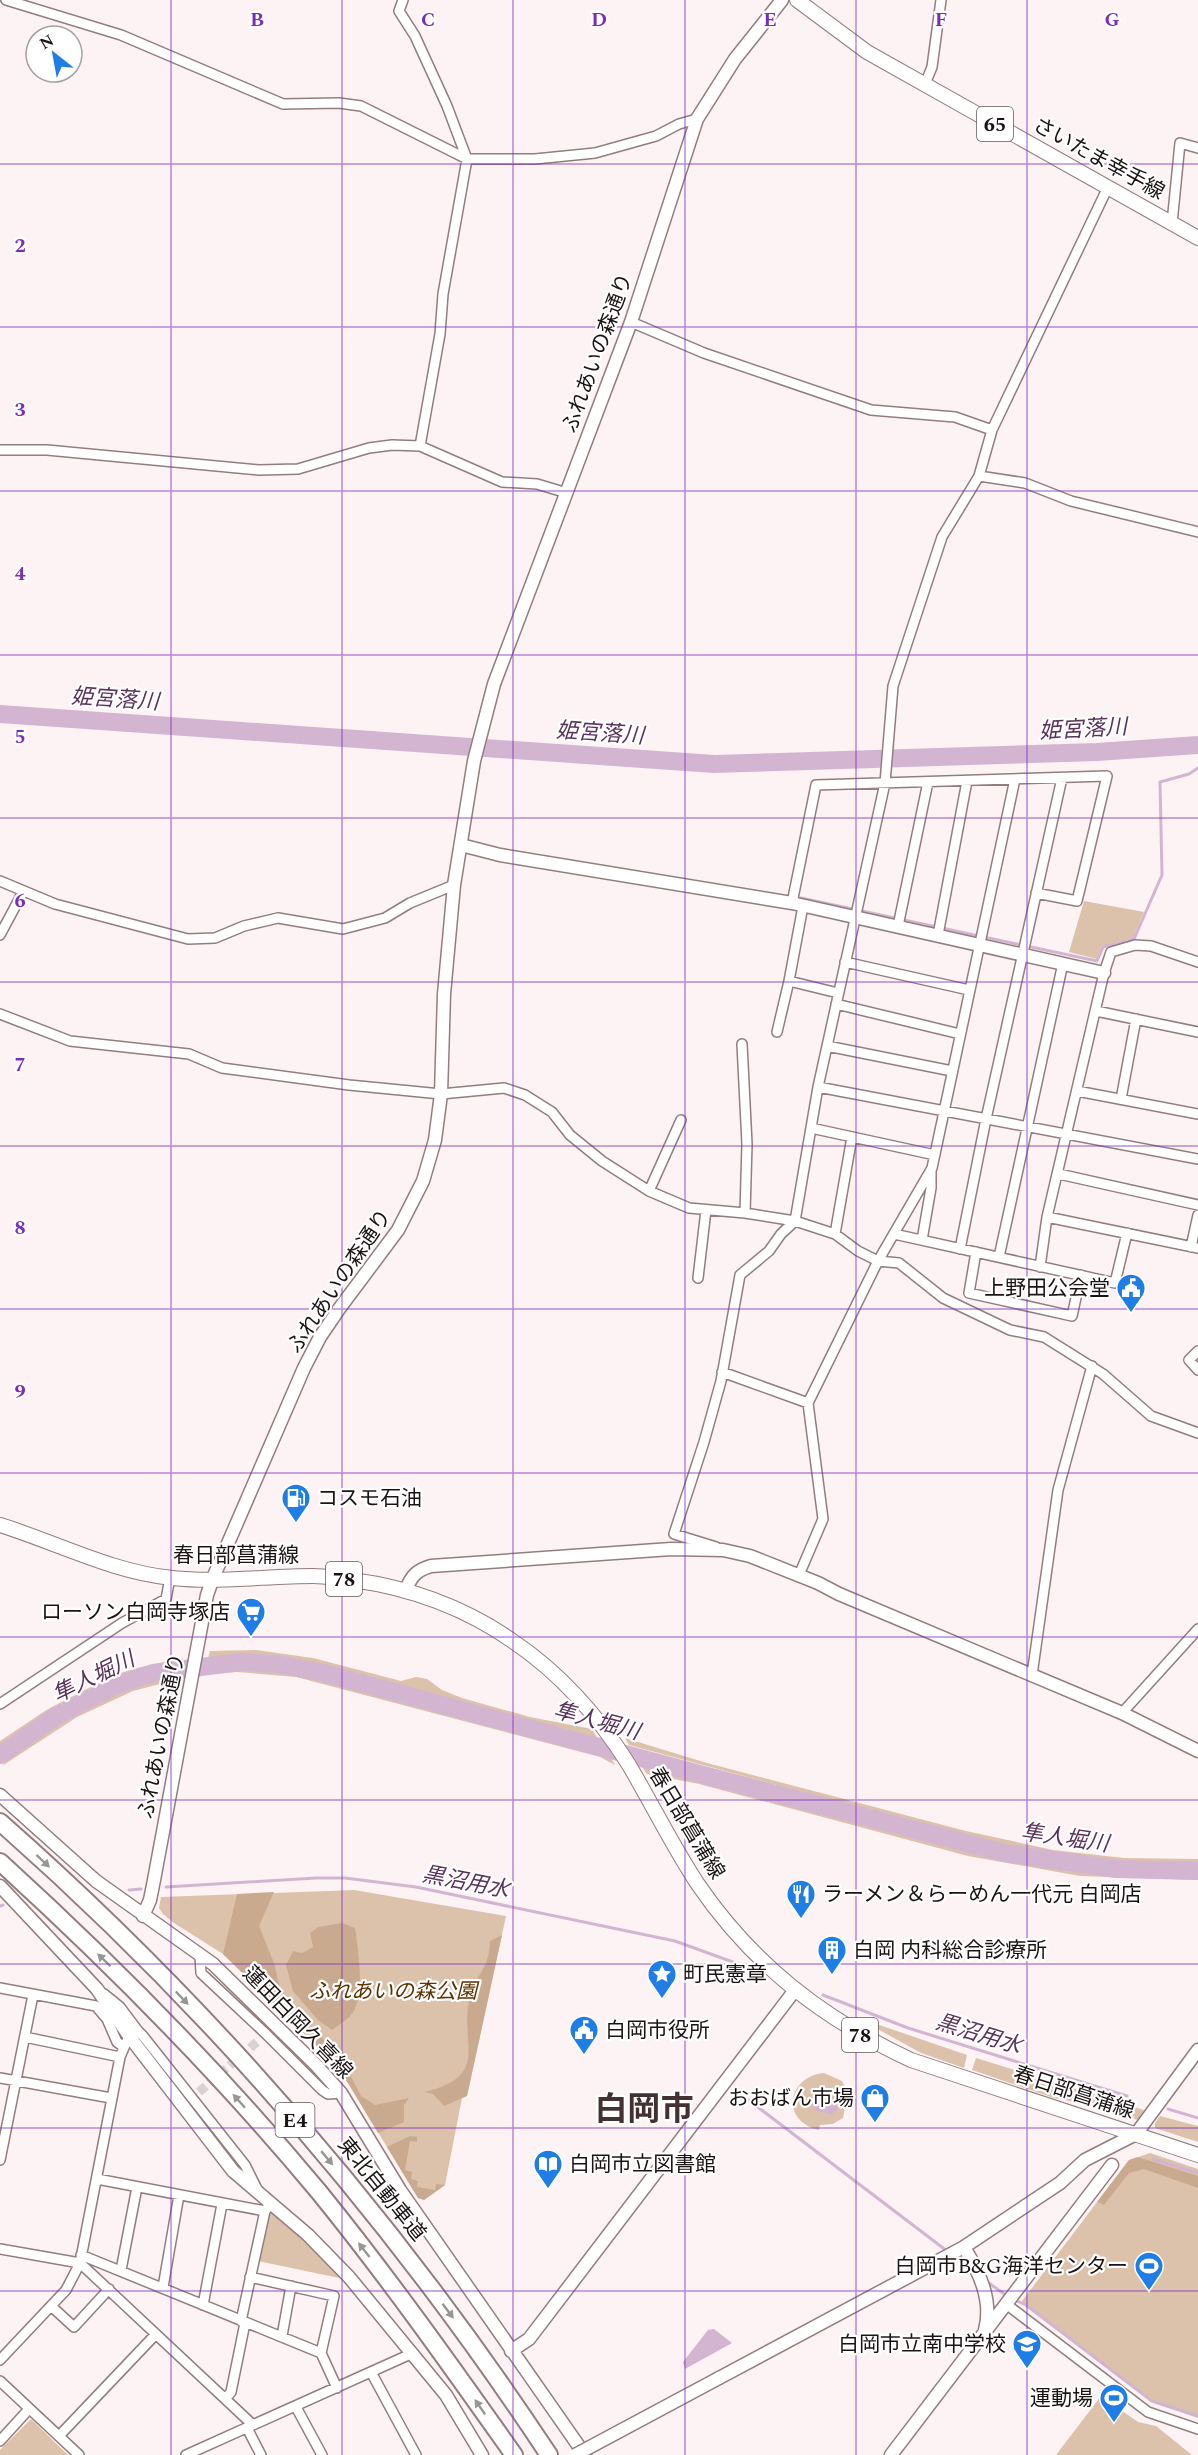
<svg xmlns="http://www.w3.org/2000/svg" width="1198" height="2455" font-family="Spectral,'Noto Sans JP',serif">
  <style>
    .green { fill: #dcc2ab }
    .forest { fill: #c9aa8f }
    .water { fill: #d3b5d2 }
    .lines { fill: none; stroke-linecap: round; stroke-linejoin: round }
    .stream { stroke: #d3b5d2; stroke-width: 3 }
    .river { stroke: #d3b5d2; stroke-width: 18 }
    .street-tunnel { stroke: #dbd1d2; stroke-width: 9; stroke-dasharray: 9 4.5; stroke-linecap: butt }
    .street-casing { stroke: #937d7e; stroke-width: 12 }
    .secondary-casing { stroke: #937d7e; stroke-width: 15 }
    .primary-casing { stroke: #937d7e; stroke-width: 16 }
    .highway-casing { stroke: #937d7e; stroke-width: 20 }
    .street { stroke: #fff; stroke-width: 9 }
    .secondary { stroke: #fff; stroke-width: 12 }
    .primary { stroke: #fff; stroke-width: 14 }
    .highway { stroke: #fff; stroke-width: 16 }
    .secondary-bridge-casing { stroke: #937d7e; stroke-width: 15; stroke-linecap: butt }
    .secondary-bridge { stroke: #fff; stroke-width: 12 }
    .oneway { fill: #989595 }
    .grid { fill: none; stroke: #7b2cbf; stroke-width: 1.5; stroke-opacity: 0.55 }
    .labels { text-anchor: middle; stroke-width: 4.5; stroke-linejoin: round; paint-order: stroke }
    .shield { fill: #fff; stroke: #5f5a5a; stroke-width: 1.5 }
    .shield-label { font-size: 20px; font-weight: bold; fill: #1b1314 }
    .street-label { font-size: 21px; fill: #1b1314; stroke: #fff }
    .poi-label { font-size: 21px; fill: #1b1314; stroke: #fff; text-anchor: end }
    .park-label { font-size: 21px; font-style: italic; fill: #5c3201; stroke: #fff }
    .water-label { font-size: 22px; font-style: italic; fill: #5b345c; stroke: #fff }
    .town-label { font-size: 33px; font-weight: bold; fill: #443233; stroke: #fff }
    .grid-label { font-size: 20px; text-anchor: middle; font-weight: bold; fill: #7b2cbf; stroke: #fff; stroke-width: 4.5; stroke-linejoin: round; paint-order: stroke }
  </style>
  <rect width="100%" height="100%" fill="#fdf3f4"/>
  <path class="green" d="M 1084,901 L 1144,912 L 1133,938 L 1102,946 L 1097,959 L 1069,952 Z
    M 256,1650 L 313,1658 L 401,1681 L 416,1677 L 427,1679 L 442,1690 L 462,1698 L 530,1717 L 592,1729 L 599,1741 L 523,1722 L 350,1672 L 277,1657 L 208,1658 L 210,1651 Z
    M 183,1658 L 182,1664 C 111,1676 59,1708 0,1747 L 0,1741 L 48,1709 L 114,1675 L 137,1668 Z
    M 242,1666 L 289,1670 L 347,1683 L 610,1756 L 615,1765 L 600,1757 L 296,1677 L 237,1672 L 207,1674 L 208,1671 Z
    M 181,1674 L 179,1679 L 133,1691 L 77,1717 L 2,1766 L 10,1755 C 63,1720 117,1681 181,1674 Z
    M 625,1738 L 707,1763 L 966,1831 L 1053,1850 L 1124,1858 L 1198,1859 L 1198,1865 L 1083,1859 L 973,1838 L 629,1745 Z
    M 642,1767 L 1004,1858 L 1089,1873 L 1198,1876 L 1198,1880 L 1080,1876 L 968,1856 L 699,1784 L 647,1774 Z
    M 354,1890 L 506,1916 L 467,2096 L 462,2098 L 445,2185 L 424,2200 L 418,2198 L 348,2083 L 321,2050 L 223,1954 L 174,1923 L 163,1914 L 159,1908 L 161,1897 Z
    M 856,2017 L 967,2055 L 964,2068 L 921,2053 Z
    M 976,2058 L 1144,2110 L 1138,2120 L 1096,2106 L 1054,2098 L 972,2070 Z
    M 824,2073 L 842,2081 L 851,2099 L 846,2102 L 843,2118 L 833,2124 L 820,2125 L 819,2130 C 781,2122 786,2077 824,2073 Z
    M 1160,2116 L 1198,2126 L 1198,2142 L 1155,2128 L 1155,2123 Z
    M 1150,2153 L 1198,2169 L 1198,2418 L 1151,2402 L 1024,2305 L 1022,2301 L 1129,2160 Z
    M 271,2209 L 341,2275 L 339,2278 L 258,2261 L 268,2212 Z
    M 1101,2396 L 1138,2422 L 1156,2426 L 1192,2455 L 1056,2455 Z
    M 31,2419 L 68,2455 L 0,2455 L 0,2450 Z"/>
  <path class="forest" d="M 274,1892 L 259,1926 L 274,1963 L 280,1988 L 304,2020 L 339,2054 L 361,2096 L 375,2105 L 409,2098 L 404,2105 L 404,2122 L 378,2133 L 348,2083 L 321,2050 L 223,1954 L 237,1894 Z
    M 342,1923 L 355,1928 C 358,1949 366,1998 351,2015 C 346,2021 338,2025 332,2030 L 318,2020 L 293,1991 L 286,1965 L 293,1951 L 302,1953 L 313,1947 L 310,1933 L 318,1927 Z
    M 502,1935 L 467,2096 L 444,2106 L 433,2094 L 424,2092 C 495,2076 456,2039 471,1993 C 479,1971 489,1968 490,1941 Z
    M 410,2136 L 417,2137 L 417,2142 L 410,2141 L 405,2170 L 412,2172 L 411,2179 L 418,2181 L 417,2187 L 435,2190 L 436,2184 L 445,2185 L 424,2200 L 418,2198 L 387,2147 Z
    M 1138,2157 L 1198,2176 L 1198,2188 L 1144,2169 L 1129,2173 L 1104,2205 L 1097,2202 L 1129,2160 Z"/>
  <path class="water" d="M 822,2091 L 836,2100 L 838,2109 L 831,2115 L 817,2111 L 812,2106 L 815,2095 Z
    M 714,2329 L 732,2343 L 685,2369 L 683,2362 L 708,2330 Z"/>
  <g class="lines">
    <path class="stream" d="M 801,898 L 1097,961 L 1103,947 L 1134,939 L 1162,875 L 1160,782 L 1189,774 L 1198,768
      M 166,1887 L 316,1878 L 345,1878 L 416,1887 L 675,1941 L 752,1969
      M 129,1890 L 141,1889
      M 0,1906 L 3,1905
      M 823,1995 L 908,2028 L 1127,2096
      M 738,2092 L 947,2251
      M 1168,2109 L 1198,2118
      M 1153,2159 L 1198,2173
      M 955,2257 L 971,2269
      M 986,2281 L 1007,2296
      M 1013,2299 L 1026,2305 L 1152,2401 L 1198,2416"/>
    <path class="river" d="M 0,714 L 714,764 L 1097,752 L 1198,745
      M 0,1755 L 55,1717 L 87,1700 L 120,1684 L 153,1673 L 241,1662 L 277,1664 L 324,1673 L 711,1777 L 1005,1853 L 1116,1869 L 1198,1871"/>
    <path class="street-tunnel" d="M 199,2092 L 258,2041"/>
    <g class="street-casing">
      <path id="street" d="M 6,0 L 121,35 L 283,104 L 339,103 L 361,106 L 467,159 L 535,159 L 595,153 L 656,136 L 679,124 L 697,119
        M 403,0 L 399,11 L 415,36 L 447,106 L 467,159 L 443,294 L 440,334 L 420,446
        M 925,84 L 932,67 L 941,0
        M 1172,223 L 1180,143 L 1198,148
        M 631,322 L 704,353 L 871,410 L 955,417 L 992,430
        M 0,450 L 47,450 L 259,470 L 298,469 L 369,448 L 392,445 L 420,446 L 502,482 L 537,484 L 567,493
        M 979,476 L 1025,483 L 1071,501 L 1198,532
        M 0,881 L 55,904 L 188,939 L 215,938 L 244,926 L 278,918 L 343,929 L 385,918 L 410,903 L 454,885
        M 792,903 L 816,785 L 1107,776 L 1077,901 L 1036,893
        M 803,906 L 789,981 L 838,993
        M 898,926 L 928,782
        M 0,935 L 23,892
        M 938,935 L 967,781
        M 845,962 L 969,990
        M 836,1004 L 960,1034
        M 1096,1011 L 1198,1032
        M 0,1014 L 70,1041 L 189,1054 L 222,1068 L 349,1085 L 441,1094 L 504,1088 L 525,1095 L 552,1112 L 570,1135 L 602,1161 L 649,1191 L 689,1208 L 745,1213 L 795,1221 L 835,1234 L 858,1251 L 878,1261 L 899,1263 L 943,1298 L 1010,1330 L 1044,1337 L 1103,1374 L 1151,1416 L 1198,1433
        M 777,1032 L 789,981
        M 742,1044 L 747,1144 L 745,1213
        M 827,1046 L 952,1071
        M 818,1087 L 1198,1159
        M 1077,1091 L 1198,1114
        M 1121,1099 L 1136,1019
        M 811,1128 L 935,1155
        M 1059,1174 L 1198,1205
        M 649,1191 L 681,1120
        M 1047,1217 L 1198,1248
        M 835,1234 L 852,1137
        M 894,1234 L 1115,1283 L 1127,1233
        M 922,1240 L 931,1188 L 931,1171
        M 1191,1247 L 1198,1215
        M 960,1249 L 986,1119 L 1062,778
        M 976,1252 L 969,1293 L 1072,1316 L 1081,1275
        M 999,1257 L 1063,963
        M 1040,1267 L 1047,1217 L 1104,973 L 1111,952 L 1135,945 L 1151,946 L 1198,962
        M 698,1278 L 706,1210
        M 1198,1351 L 1189,1360 L 1198,1370
        M 722,1372 L 808,1403
        M 716,1547 L 674,1534 L 704,1442 L 721,1381 L 740,1275 L 769,1251 L 781,1234 L 795,1221 L 818,1087 L 885,783 L 893,686 L 942,537 L 979,476 L 992,430 L 1108,187
        M 799,1575 L 823,1519 L 808,1403 L 878,1261 L 932,1168 L 1015,779
        M 1032,1675 L 1058,1490 L 1092,1366
        M 0,1704 L 122,1623 L 166,1599 L 170,1578
        M 1122,1713 L 1198,1629
        M 200,1955 L 201,1973 L 265,2033 L 322,2090 L 328,2094 L 341,2093
        M 0,1988 L 96,2006 L 107,2019 L 117,2042 L 124,2047
        M 104,1994 L 120,2007 L 138,2031
        M 25,2037 L 120,2057
        M 0,2078 L 111,2098
        M 0,2160 L 33,1995
        M 97,2179 L 265,2211
        M 0,2249 L 80,2263 L 253,2425
        M 81,2255 L 321,2353 L 337,2388
        M 121,2270 L 137,2187
        M 250,2277 L 334,2296 L 321,2353
        M 163,2287 L 179,2195
        M 1006,2304 L 1148,2412 L 1198,2429
        M 203,2305 L 222,2204
        M 51,2306 L 74,2327 L 109,2289
        M 241,2321 L 265,2211 L 268,2207
        M 282,2336 L 291,2286
        M 0,2360 L 66,2290 L 80,2263 L 120,2057 L 129,2036 L 134,2031 L 138,2031 L 143,2036 L 245,2165 L 258,2191
        M 371,2372 L 416,2455
        M 0,2381 L 79,2455
        M 226,2398 L 231,2392 L 245,2323
        M 296,2407 L 322,2455
        M 247,2428 L 261,2455
        M 59,2436 L 156,2334
        M 0,2441 L 29,2409
        M 186,2455 L 413,2353"/>
    </g>
    <g class="secondary-casing">
      <path id="secondary" d="M 461,845 L 500,855 L 792,903 L 1104,973
        M 406,1590 C 411,1576 417,1570 431,1566 L 671,1549 L 723,1550 L 750,1556 L 818,1583 L 839,1594 L 1122,1713 L 1198,1751
        M 0,1795 L 96,1881 L 213,1964 L 316,2065 L 341,2093 L 400,2190 L 585,2455
        M 0,1886 L 97,1989 L 129,2036 L 233,2171 L 308,2235 L 349,2277 L 446,2395 L 482,2455
        M 143,1916 L 150,1900 L 154,1880 L 207,1595 L 213,1578 L 304,1368 L 320,1337 L 339,1309 L 398,1230 L 423,1181 L 435,1140 L 441,1094 L 444,994 L 454,885 L 474,761 L 494,684 L 631,322 L 697,119 L 735,59 L 782,0
        M 964,2247 C 979,2272 993,2300 985,2330
        M 511,2351 L 529,2339 L 795,1990
        M 719,2378 L 964,2247 L 1060,2183 L 1085,2160 L 1136,2134 L 1198,2050
        M 891,2455 L 1112,2165"/>
    </g>
    <g class="primary-casing">
      <path id="primary" d="M 797,0 L 867,52 L 1198,238
        M 0,1525 C 58,1543 112,1572 172,1578 C 219,1583 267,1576 313,1576 C 326,1576 340,1579 353,1580 C 411,1588 466,1608 514,1642 C 561,1674 599,1717 629,1765 C 652,1804 672,1845 697,1883 C 752,1964 823,2019 911,2060 L 1198,2155"/>
    </g>
    <g class="highway-casing">
      <path id="highway" d="M 0,1822 C 210,2007 395,2222 549,2455
        M 0,1862 C 113,1965 221,2074 319,2192 C 388,2277 451,2366 514,2455"/>
    </g>
    <use href="#street" class="street"/>
    <use href="#secondary" class="secondary"/>
    <use href="#primary" class="primary"/>
    <use href="#highway" class="highway"/>
    <g class="secondary-bridge-casing">
      <path id="secondary-bridge" d="M 575,2455 L 719,2378"/>
    </g>
    <use href="#secondary-bridge" class="secondary-bridge"/>
  </g>
  <defs><path id="oneway-solid" d="M-6-.8H1V-3.2L6.5 0L1 3.2V.8H-6Z" transform="scale(1.5)"/></defs>
  <g class="oneway">
    <use href="#oneway-solid" transform="translate(43 1861) rotate(43)"/>
    <use href="#oneway-solid" transform="translate(104 1960) rotate(-136)"/>
    <use href="#oneway-solid" transform="translate(182 1998) rotate(46)"/>
    <use href="#oneway-solid" transform="translate(239 2101) rotate(-132)"/>
    <use href="#oneway-solid" transform="translate(327 2158) rotate(50)"/>
    <use href="#oneway-solid" transform="translate(364 2250) rotate(-128)"/>
    <use href="#oneway-solid" transform="translate(448 2311) rotate(53)"/>
    <use href="#oneway-solid" transform="translate(480 2407) rotate(-125)"/>
  </g>
  <path class="grid" d="M 171,0 L 171,2455M 342,0 L 342,2455M 513,0 L 513,2455M 685,0 L 685,2455M 856,0 L 856,2455M 1027,0 L 1027,2455M 0,164 L 1198,164M 0,327 L 1198,327M 0,491 L 1198,491M 0,655 L 1198,655M 0,818 L 1198,818M 0,982 L 1198,982M 0,1146 L 1198,1146M 0,1309 L 1198,1309M 0,1473 L 1198,1473M 0,1637 L 1198,1637M 0,1800 L 1198,1800M 0,1964 L 1198,1964M 0,2128 L 1198,2128M 0,2291 L 1198,2291"/>
  <defs>
    <g id="civic-pin" transform="scale(1.5)"><path d="M0 17L-7.5 6A9.5 9.5 0 1 1 7.5 6Z" fill="#1f7de6" stroke="#fff"/><path d="M-.6-6.5H3V-4.5H.6V-3L4-1V1h2V6H-6V1h2V-1L-.6-3ZM-1.2 2.5V6h2.4V2.5Z" fill="#fff"/></g>
    <g id="fuel-pin" transform="scale(1.5)"><path d="M0 17L-7.5 6A9.5 9.5 0 1 1 7.5 6Z" fill="#1f7de6" stroke="#fff"/><path d="M-5.5-6h7V0h2V4h1.3V-2.5L3-4.5l.8-.8L6-3V5H2.5V1h-1V6h-7ZM-4.2-4.7v3.2H.2V-4.7Z" fill="#fff"/></g>
    <g id="supermarket-pin" transform="scale(1.5)"><path d="M0 17L-7.5 6A9.5 9.5 0 1 1 7.5 6Z" fill="#1f7de6" stroke="#fff"/><path d="M-6-5.5h2.5l.6 2H6L4.5 2H-2.5L-4.4-4H-6ZM-1.5 3.2a1.3 1.3 0 1 0 .1 0ZM3 3.2a1.3 1.3 0 1 0 .1 0Z" fill="#fff"/></g>
    <g id="restaurant-pin" transform="scale(1.5)"><path d="M0 17L-7.5 6A9.5 9.5 0 1 1 7.5 6Z" fill="#1f7de6" stroke="#fff"/><path d="M-5-6h1v4h1v-4h1v4h1v-4h1v5L-1.5 .5V6h-2V.5L-5-1ZM5-6V6H3V1.5H1.5Q1.5-4 5-6Z" fill="#fff"/></g>
    <g id="building-pin" transform="scale(1.5)"><path d="M0 17L-7.5 6A9.5 9.5 0 1 1 7.5 6Z" fill="#1f7de6" stroke="#fff"/><path d="M-4-6H4V6H1V3H-1V6H-4ZM-2.5-4.3h1.7v1.8h-1.7ZM.8-4.3h1.7v1.8H.8ZM-2.5-1h1.7V.8h-1.7ZM.8-1h1.7V.8H.8Z" fill="#fff"/></g>
    <g id="sight-pin" transform="scale(1.5)"><path d="M0 17L-7.5 6A9.5 9.5 0 1 1 7.5 6Z" fill="#1f7de6" stroke="#fff"/><path d="M0-6L1.8-2.2L6-1.7L2.9 1.2L3.7 5.4L0 3.3L-3.7 5.4L-2.9 1.2L-6-1.7L-1.8-2.2Z" fill="#fff"/></g>
    <g id="shop-pin" transform="scale(1.5)"><path d="M0 17L-7.5 6A9.5 9.5 0 1 1 7.5 6Z" fill="#1f7de6" stroke="#fff"/><path d="M-5-2.5h2.3a2.7 3.5 0 0 1 5.4 0H5L5.5 6h-11ZM-1.5-2.5h3a1.5 2.3 0 0 0-3 0Z" fill="#fff"/></g>
    <g id="library-pin" transform="scale(1.5)"><path d="M0 17L-7.5 6A9.5 9.5 0 1 1 7.5 6Z" fill="#1f7de6" stroke="#fff"/><path d="M-6-4Q-3-5.5-.7-3.5V5Q-3 3-6 4ZM6-4Q3-5.5 .7-3.5V5Q3 3 6 4Z" fill="#fff"/></g>
    <g id="stadium-pin" transform="scale(1.5)"><path d="M0 17L-7.5 6A9.5 9.5 0 1 1 7.5 6Z" fill="#1f7de6" stroke="#fff"/><path d="M0-5a6.5 5 0 1 0 0 10a6.5 5 0 1 0 0-10ZM-3.5-1.8h7v3.6h-7Z" fill="#fff"/></g>
    <g id="school-pin" transform="scale(1.5)"><path d="M0 17L-7.5 6A9.5 9.5 0 1 1 7.5 6Z" fill="#1f7de6" stroke="#fff"/><path d="M0-5L7-2L0 1L-7-2ZM-4 1L0 2.5L4 1V4Q0 6-4 4Z" fill="#fff"/></g>
  </defs>
  <g fill-rule="evenodd">
    <use href="#civic-pin" x="1131" y="1288"/>
    <use href="#fuel-pin" x="296" y="1498"/>
    <use href="#supermarket-pin" x="251" y="1612"/>
    <use href="#restaurant-pin" x="801" y="1894"/>
    <use href="#building-pin" x="832" y="1950"/>
    <use href="#sight-pin" x="662" y="1974"/>
    <use href="#civic-pin" x="584" y="2030"/>
    <use href="#shop-pin" x="875" y="2098"/>
    <use href="#library-pin" x="548" y="2164"/>
    <use href="#stadium-pin" x="1149" y="2266"/>
    <use href="#school-pin" x="1027" y="2344"/>
    <use href="#stadium-pin" x="1114" y="2398"/>
  </g>
  <g class="labels">
    <g class="shield">
      <rect x="977" y="107" width="36" height="34" rx="4.5"/>
      <rect x="326" y="1562" width="36" height="34" rx="4.5"/>
      <rect x="842" y="2018" width="36" height="34" rx="4.5"/>
      <rect x="275.5" y="2103" width="39" height="34" rx="4.5"/>
    </g>
    <g class="shield-label">
      <text x="995" y="131">65</text>
      <text x="344" y="1586">78</text>
      <text x="860" y="2042">78</text>
      <text x="295" y="2127">E4</text>
    </g>
    <g class="street-label">
      <text transform="translate(1099 158) rotate(29)" y="7">さいたま幸手線</text>
      <text transform="translate(597 353) rotate(-70)" y="7">ふれあいの森通り</text>
      <text transform="translate(339 1281) rotate(-56)" y="7">ふれあいの森通り</text>
      <text x="236" y="1562">春日部菖蒲線</text>
      <text transform="translate(161 1736) rotate(-79)" y="7">ふれあいの森通り</text>
      <text transform="translate(687 1823) rotate(59)" y="7">春日部菖蒲線</text>
      <text transform="translate(298 2022) rotate(46)" y="7">蓮田白岡久喜線</text>
      <text transform="translate(1074 2092) rotate(18)" y="7">春日部菖蒲線</text>
      <text transform="translate(382 2189) rotate(51)" y="7">東北自動車道</text>
    </g>
    <g class="poi-label">
      <text x="1110" y="1295">上野田公会堂</text>
      <text x="317" y="1505" text-anchor="start">コスモ石油</text>
      <text x="230" y="1619">ローソン白岡寺塚店</text>
      <text x="822" y="1901" text-anchor="start">ラーメン＆らーめん一代元 白岡店</text>
      <text x="853" y="1957" text-anchor="start">白岡 内科総合診療所</text>
      <text x="683" y="1981" text-anchor="start">町民憲章</text>
      <text x="605" y="2037" text-anchor="start">白岡市役所</text>
      <text x="854" y="2105">おおばん市場</text>
      <text x="569" y="2171" text-anchor="start">白岡市立図書館</text>
      <text x="1128" y="2273">白岡市B&amp;G海洋センター</text>
      <text x="1006" y="2351">白岡市立南中学校</text>
      <text x="1093" y="2405">運動場</text>
    </g>
    <g class="park-label">
      <text x="393" y="1998">ふれあいの森公園</text>
    </g>
    <g class="water-label">
      <text transform="translate(115 698) rotate(4)" y="8">姫宮落川</text>
      <text transform="translate(1083 728) rotate(-3)" y="8">姫宮落川</text>
      <text transform="translate(600 732) rotate(4)" y="8">姫宮落川</text>
      <text transform="translate(93 1676) rotate(-26)" y="8">隼人堀川</text>
      <text transform="translate(597 1720) rotate(15)" y="8">隼人堀川</text>
      <text transform="translate(1065 1837) rotate(8)" y="8">隼人堀川</text>
      <text transform="translate(466 1881) rotate(11)" y="8">黒沼用水</text>
      <text transform="translate(979 2033) rotate(17)" y="8">黒沼用水</text>
    </g>
    <g class="town-label">
      <text x="644" y="2120">白岡市</text>
    </g>
  </g>
  <g class="grid-label">
    <text x="257" y="26">B</text>
    <text x="428" y="26">C</text>
    <text x="599" y="26">D</text>
    <text x="770" y="26">E</text>
    <text x="941" y="26">F</text>
    <text x="1112" y="26">G</text>
    <text x="20" y="252">2</text>
    <text x="20" y="416">3</text>
    <text x="20" y="580">4</text>
    <text x="20" y="743">5</text>
    <text x="20" y="907">6</text>
    <text x="20" y="1071">7</text>
    <text x="20" y="1234">8</text>
    <text x="20" y="1398">9</text>
  </g>
  <g transform="translate(54 54) rotate(329)"><circle r="28" fill="#ffffff" stroke="#a4a1a1" stroke-width="1.5"/>
  <path d="M0-4.5L10 22L0 15L-10 22Z" fill="#1f7de6"/>
  <text y="-9" font-size="16" font-weight="bold" text-anchor="middle" fill="#1b1314">N</text>
  </g>
</svg>
